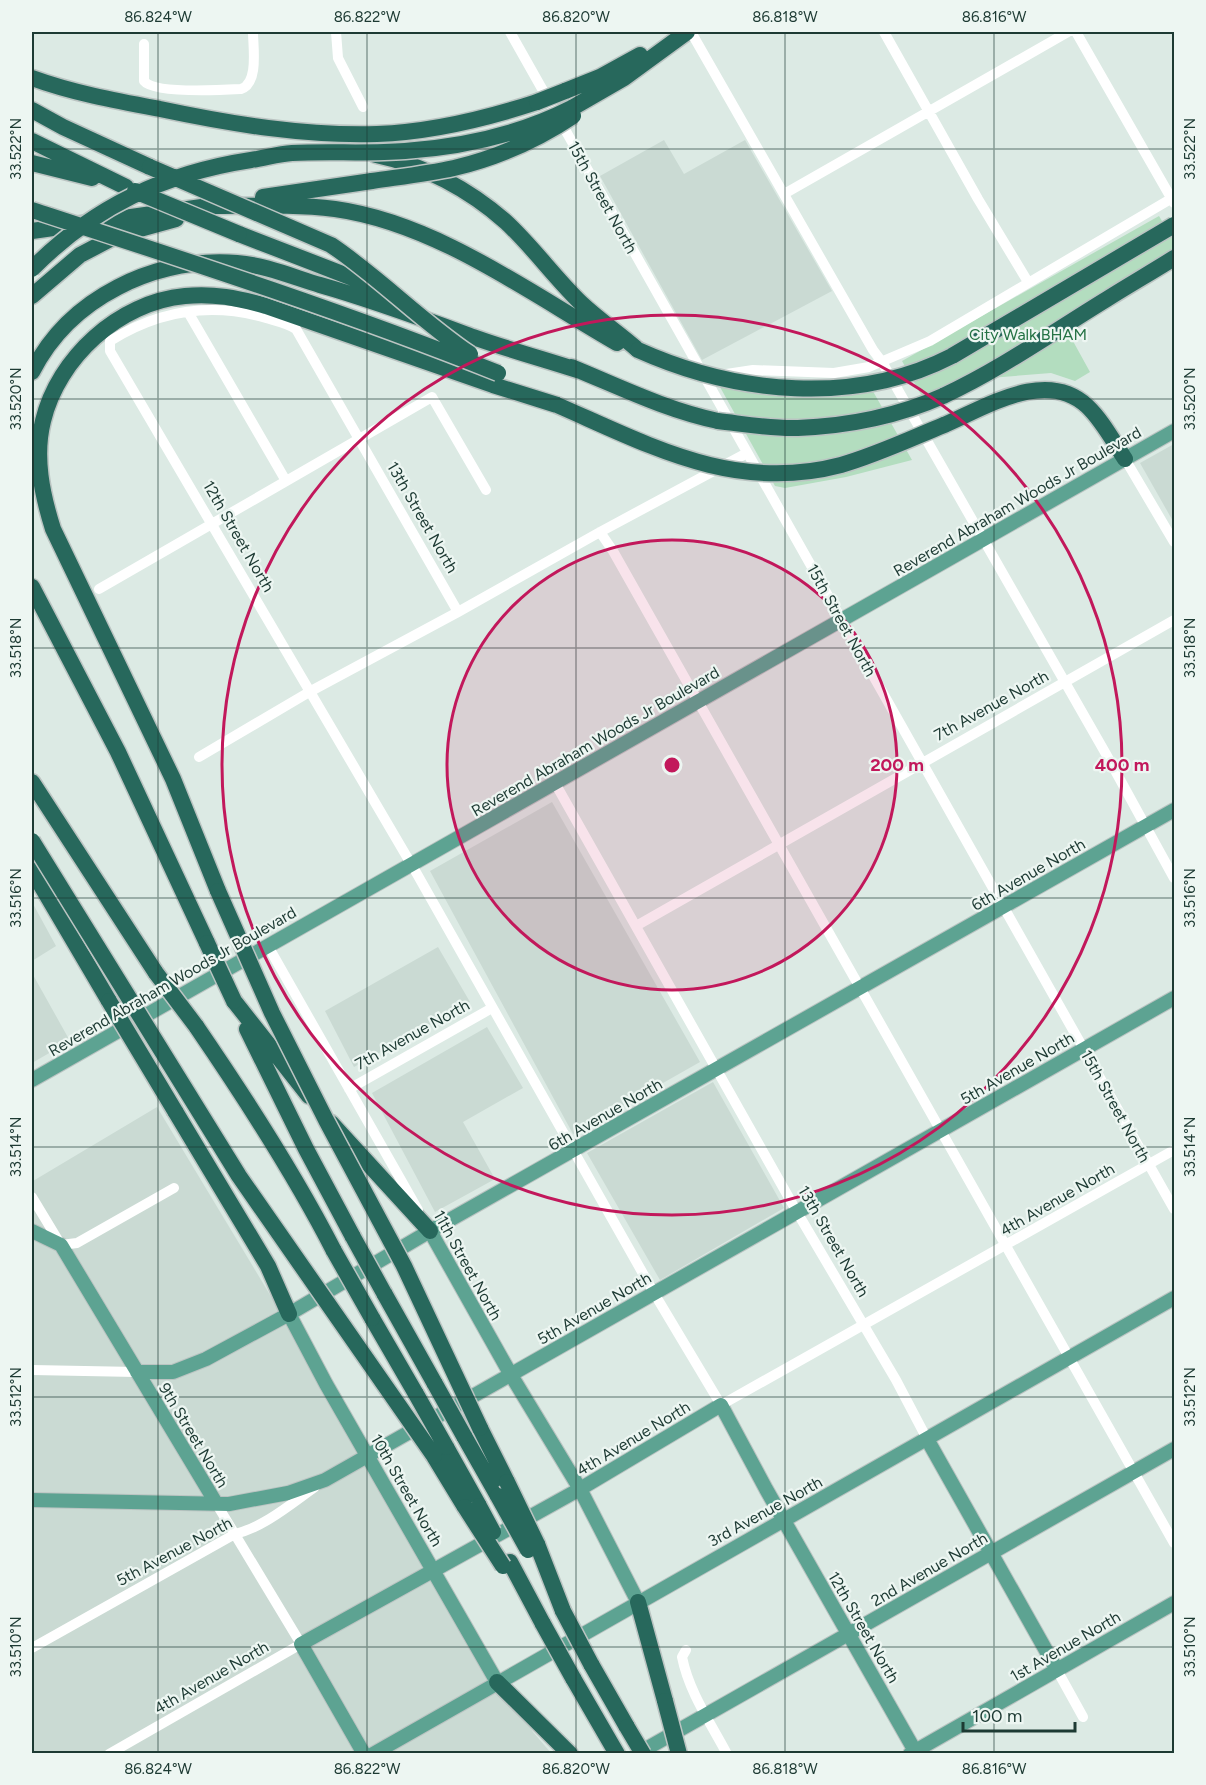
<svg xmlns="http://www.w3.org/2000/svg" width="1206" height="1785" font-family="Figtree,sans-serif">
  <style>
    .built { fill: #cadad3 }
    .green { fill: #b3ddbf }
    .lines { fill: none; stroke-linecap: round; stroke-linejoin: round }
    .major-casing { stroke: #bbc4c2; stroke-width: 16 }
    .highway-casing { stroke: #bbc4c2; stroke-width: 19 }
    .minor { stroke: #fff; stroke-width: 10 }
    .major { stroke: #5da392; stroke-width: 14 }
    .highway { stroke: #27685c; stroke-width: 16 }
    .highway-bridge-casing { stroke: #bbc4c2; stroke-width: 19; stroke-linecap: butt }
    .highway-bridge { stroke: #27685c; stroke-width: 16 }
    .ticks { fill: none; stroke: #1d3a33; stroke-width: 1.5; stroke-opacity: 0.45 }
    .ring { fill: none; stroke: #c2185b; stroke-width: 3 }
    .labels { text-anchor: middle; stroke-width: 4.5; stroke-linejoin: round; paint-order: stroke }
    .street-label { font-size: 16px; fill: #1d3a33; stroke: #edf6f2 }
    .park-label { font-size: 16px; fill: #257345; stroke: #edf6f2 }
    .centre { fill: #c2185b; stroke: #edf6f2; stroke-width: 3 }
    .ring-label { font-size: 18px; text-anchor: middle; font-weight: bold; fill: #c2185b; stroke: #edf6f2; stroke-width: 4.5; stroke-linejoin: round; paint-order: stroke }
    .neatline { fill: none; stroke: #1d3a33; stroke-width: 2 }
    .ticks-label { font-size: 15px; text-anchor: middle; fill: #1d3a33 }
  </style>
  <rect width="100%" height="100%" fill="#dceae4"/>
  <path class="built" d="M 664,140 L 684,174 L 745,140 L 832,291 L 702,360 L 600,176 Z
    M 1174,444 L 1174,523 L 1140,463 Z
    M 552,802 L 700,1062 L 573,1134 L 430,871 Z
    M 32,902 L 56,946 L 32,961 Z
    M 438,947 L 470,1002 L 354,1067 L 325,1011 Z
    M 32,973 L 70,1041 L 32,1063 Z
    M 487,1027 L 523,1088 L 463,1122 L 495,1179 L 435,1212 L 372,1093 Z
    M 713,1082 L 784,1208 L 660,1280 L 587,1153 Z
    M 157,1107 L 533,1732 L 551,1753 L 32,1753 L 32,1180 L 33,1181 Z"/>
  <path class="green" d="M 1159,216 L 1174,241 L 1174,264 L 1068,332 L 1090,372 L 1075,381 L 1051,373 L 990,378 L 929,409 L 902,361 Z
    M 866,379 L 912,460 L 846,477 L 785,488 L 775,486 L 720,387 L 738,381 L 774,383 Z"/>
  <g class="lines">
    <g class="major-casing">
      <path id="major" d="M 32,1080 L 1174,431
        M 32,1231 L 61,1245 L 216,1503
        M 430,1231 L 511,1375 L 580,1489 L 638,1602
        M 289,1314 L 326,1384 L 497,1682
        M 137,1372 L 173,1372 L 206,1359 L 289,1314 L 430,1231 L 1174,810
        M 927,1439 L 1057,1670
        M 32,1500 L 229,1504 L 288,1493 L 325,1480 L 1174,998
        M 364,1754 L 301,1644 L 580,1489 L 721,1405 L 766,1489 L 915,1751
        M 373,1754 L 1174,1298
        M 637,1754 L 1174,1449
        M 910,1754 L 1174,1603"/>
    </g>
    <g class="highway-casing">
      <path id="highway" d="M 32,78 C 73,93 117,101 160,109 C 231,124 304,136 377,134 C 432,132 485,119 537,102
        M 565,91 L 600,77 L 640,55
        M 572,108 L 624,78 L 687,32
        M 32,110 L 63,127 L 150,167
        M 32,141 L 126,187
        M 376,155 C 424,165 470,190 506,222 C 533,247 555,278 581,303 C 599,320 620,334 638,350
        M 32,163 L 92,178
        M 263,197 L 372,181
        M 212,206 C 253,206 294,204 335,209 C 436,223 530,293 617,343
        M 32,231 L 223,204
        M 239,234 L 389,292
        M 32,296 L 80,255 L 118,235 L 176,219
        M 571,367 C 620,387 666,410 718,421
        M 32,372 C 70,297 155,257 237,263 C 265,265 293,277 320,285 C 373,300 424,319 476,338 C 510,350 546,360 580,371
        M 943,396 C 1001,369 1053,332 1107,299 C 1129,285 1152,272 1174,258
        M 944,425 C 986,407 1046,368 1087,406 C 1102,420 1113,441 1125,459
        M 32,587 L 118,752 L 207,943
        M 32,782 L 156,973
        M 32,870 L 109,1001
        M 218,891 L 173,779 L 53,529 C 42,494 34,457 43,421 C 58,358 119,302 185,296 C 213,293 238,298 266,306 L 493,385 L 557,405
        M 234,1001 L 309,1096
        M 196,1026 C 246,1099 294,1173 334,1251
        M 247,1029 L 306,1149 L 353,1237
        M 175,1111 L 268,1266 L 289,1314
        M 331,1123 L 430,1231
        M 384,1293 L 435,1384
        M 372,1318 L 416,1394
        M 480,1428 L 507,1482
        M 464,1436 L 498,1496
        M 446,1447 L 479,1506
        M 434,1456 L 465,1507
        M 537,1544 L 563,1611
        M 510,1562 L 543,1624
        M 638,1602 L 665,1701
        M 591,1664 L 627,1727
        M 573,1678 L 617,1754
        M 497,1682 L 570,1754"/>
    </g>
    <path class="minor" d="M 336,32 L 338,58 L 363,107
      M 510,32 L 1174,1209
      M 691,32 L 873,350 L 882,362 L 1106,754 L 1174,878
      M 884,32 L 978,199 L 1028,282
      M 1076,32 L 1174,203
      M 144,44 L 144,81 C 154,94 223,90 241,89 C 259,83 253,47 253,32
      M 784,194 L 1068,32
      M 188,312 L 286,481
      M 720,375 L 753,370 L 834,373 L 869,367 L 930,341 L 1174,197
      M 1125,459 L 1174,542
      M 600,532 L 613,551 L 1174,1543
      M 99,589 L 432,397 L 486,490
      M 458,612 L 296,329 C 287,323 276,321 266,318 C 211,302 158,311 110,341 L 110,351 L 417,874 L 654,1293 L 721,1405 L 1174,1150
      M 199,757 L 311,691 L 458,612 L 600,532 L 747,453
      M 555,783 L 797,1212 L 896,1380 L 927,1439
      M 636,926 L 1174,620
      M 268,946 L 418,1210
      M 349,1089 L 492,1008
      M 32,1197 L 61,1245 L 77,1243 L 174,1188
      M 32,1370 L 137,1372
      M 32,1648 L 235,1534 C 264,1527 291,1504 315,1487
      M 686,1650 L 682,1657 C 689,1692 710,1722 727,1754
      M 1057,1670 L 1083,1717
      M 109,1754 L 301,1644 L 216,1503"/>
    <use href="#major" class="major"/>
    <use href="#highway" class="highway"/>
    <g class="highway-bridge-casing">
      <path id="highway-bridge" d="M 537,102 L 565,91
        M 150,167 L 331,245 C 380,278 421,321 470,354
        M 372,181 C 399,177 427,174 454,168 C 496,158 537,140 573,116
        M 135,191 L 239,234
        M 32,210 C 188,261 345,312 498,373
        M 32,269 C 93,207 165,173 251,160 C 265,158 278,154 292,153 C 329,151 368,154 405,151 C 462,147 521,134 572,108
        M 638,350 C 736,394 855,406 952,356 L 1174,225
        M 557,405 C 651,446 735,493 841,465 C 876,455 910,439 944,425
        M 718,421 C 744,424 771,429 798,428 C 847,426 898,416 943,396
        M 32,841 L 239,1176 L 434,1456
        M 218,891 L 272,1013 L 326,1120 L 404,1266 L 480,1428
        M 207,943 L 234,1001
        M 156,973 L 196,1026
        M 109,1001 L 175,1111
        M 353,1237 L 384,1293
        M 334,1251 L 372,1318
        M 435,1384 L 464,1436
        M 416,1394 L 446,1447
        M 507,1482 L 537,1544
        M 498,1496 L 528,1550
        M 479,1506 L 493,1532
        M 465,1507 L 503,1566
        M 563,1611 L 591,1664
        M 543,1624 L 573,1678
        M 665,1701 L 679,1754
        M 627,1727 L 643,1754"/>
    </g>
    <use href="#highway-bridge" class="highway-bridge"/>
  </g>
  <path class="ticks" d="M 158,32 L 158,1754M 367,32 L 367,1754M 576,32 L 576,1754M 785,32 L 785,1754M 994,32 L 994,1754M 32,149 L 1174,149M 32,399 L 1174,399M 32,648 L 1174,648M 32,898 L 1174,898M 32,1147 L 1174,1147M 32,1397 L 1174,1397M 32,1647 L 1174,1647"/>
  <circle cx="672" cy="765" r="225" fill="#c2185b" fill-opacity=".12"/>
  <g class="ring">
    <circle cx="672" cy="765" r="225"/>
    <circle cx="672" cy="765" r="450"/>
  </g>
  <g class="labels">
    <g class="street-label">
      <text transform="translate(603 197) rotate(61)" y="6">15th Street North</text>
      <text transform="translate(1017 501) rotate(-30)" y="6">Reverend Abraham Woods Jr Boulevard</text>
      <text transform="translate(423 517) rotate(60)" y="6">13th Street North</text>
      <text transform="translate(239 536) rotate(60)" y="6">12th Street North</text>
      <text transform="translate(842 620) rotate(61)" y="6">15th Street North</text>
      <text transform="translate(991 705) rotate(-29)" y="6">7th Avenue North</text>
      <text transform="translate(595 741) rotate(-30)" y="6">Reverend Abraham Woods Jr Boulevard</text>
      <text transform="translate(1028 874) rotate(-30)" y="6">6th Avenue North</text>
      <text transform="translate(172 981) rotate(-30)" y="6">Reverend Abraham Woods Jr Boulevard</text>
      <text transform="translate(412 1034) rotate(-29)" y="6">7th Avenue North</text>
      <text transform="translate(1017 1068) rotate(-30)" y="6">5th Avenue North</text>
      <text transform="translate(1116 1106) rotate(61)" y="6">15th Street North</text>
      <text transform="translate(605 1114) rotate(-30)" y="6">6th Avenue North</text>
      <text transform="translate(1057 1199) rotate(-30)" y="6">4th Avenue North</text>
      <text transform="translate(834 1241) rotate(60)" y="6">13th Street North</text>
      <text transform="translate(468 1265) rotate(61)" y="6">11th Street North</text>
      <text transform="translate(594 1308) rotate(-30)" y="6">5th Avenue North</text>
      <text transform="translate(194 1435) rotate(59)" y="6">9th Street North</text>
      <text transform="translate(633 1438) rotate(-31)" y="6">4th Avenue North</text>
      <text transform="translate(407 1490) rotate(60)" y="6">10th Street North</text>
      <text transform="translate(765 1511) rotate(-29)" y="6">3rd Avenue North</text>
      <text transform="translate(174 1551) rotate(-28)" y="6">5th Avenue North</text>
      <text transform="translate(929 1569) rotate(-30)" y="6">2nd Avenue North</text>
      <text transform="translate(864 1627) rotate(60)" y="6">12th Street North</text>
      <text transform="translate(1065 1646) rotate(-30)" y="6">1st Avenue North</text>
      <text transform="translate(211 1677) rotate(-30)" y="6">4th Avenue North</text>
    </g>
    <g class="park-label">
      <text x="1028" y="340">City Walk BHAM</text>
    </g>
  </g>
  <circle cx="672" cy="765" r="9" class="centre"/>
  <g class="ring-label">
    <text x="897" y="771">200 m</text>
    <text x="1122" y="771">400 m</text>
  </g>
  <rect width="1206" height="1785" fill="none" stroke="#edf6f2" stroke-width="66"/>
  <path d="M963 1722v9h112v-9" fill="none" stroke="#1d3a33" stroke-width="3"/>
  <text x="972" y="1722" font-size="18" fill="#1d3a33" stroke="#edf6f2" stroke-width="4.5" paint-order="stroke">100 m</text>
  <rect x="33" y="33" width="1140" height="1719" class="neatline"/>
  <g class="ticks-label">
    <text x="158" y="22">86.824°W</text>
    <text x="367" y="22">86.822°W</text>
    <text x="576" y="22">86.820°W</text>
    <text x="785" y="22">86.818°W</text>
    <text x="994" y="22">86.816°W</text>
    <text transform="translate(16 149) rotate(-90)" y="5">33.522°N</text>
    <text transform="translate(1190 149) rotate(-90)" y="5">33.522°N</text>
    <text transform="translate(16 399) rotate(-90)" y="5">33.520°N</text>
    <text transform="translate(1190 399) rotate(-90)" y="5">33.520°N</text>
    <text transform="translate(16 648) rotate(-90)" y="5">33.518°N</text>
    <text transform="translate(1190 648) rotate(-90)" y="5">33.518°N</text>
    <text transform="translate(16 898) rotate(-90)" y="5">33.516°N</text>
    <text transform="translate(1190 898) rotate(-90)" y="5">33.516°N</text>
    <text transform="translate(16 1147) rotate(-90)" y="5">33.514°N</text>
    <text transform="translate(1190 1147) rotate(-90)" y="5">33.514°N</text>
    <text transform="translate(16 1397) rotate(-90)" y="5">33.512°N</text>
    <text transform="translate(1190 1397) rotate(-90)" y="5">33.512°N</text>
    <text transform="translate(16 1647) rotate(-90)" y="5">33.510°N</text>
    <text transform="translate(1190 1647) rotate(-90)" y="5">33.510°N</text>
    <text x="158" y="1774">86.824°W</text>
    <text x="367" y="1774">86.822°W</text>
    <text x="576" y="1774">86.820°W</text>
    <text x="785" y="1774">86.818°W</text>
    <text x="994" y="1774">86.816°W</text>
  </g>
</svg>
